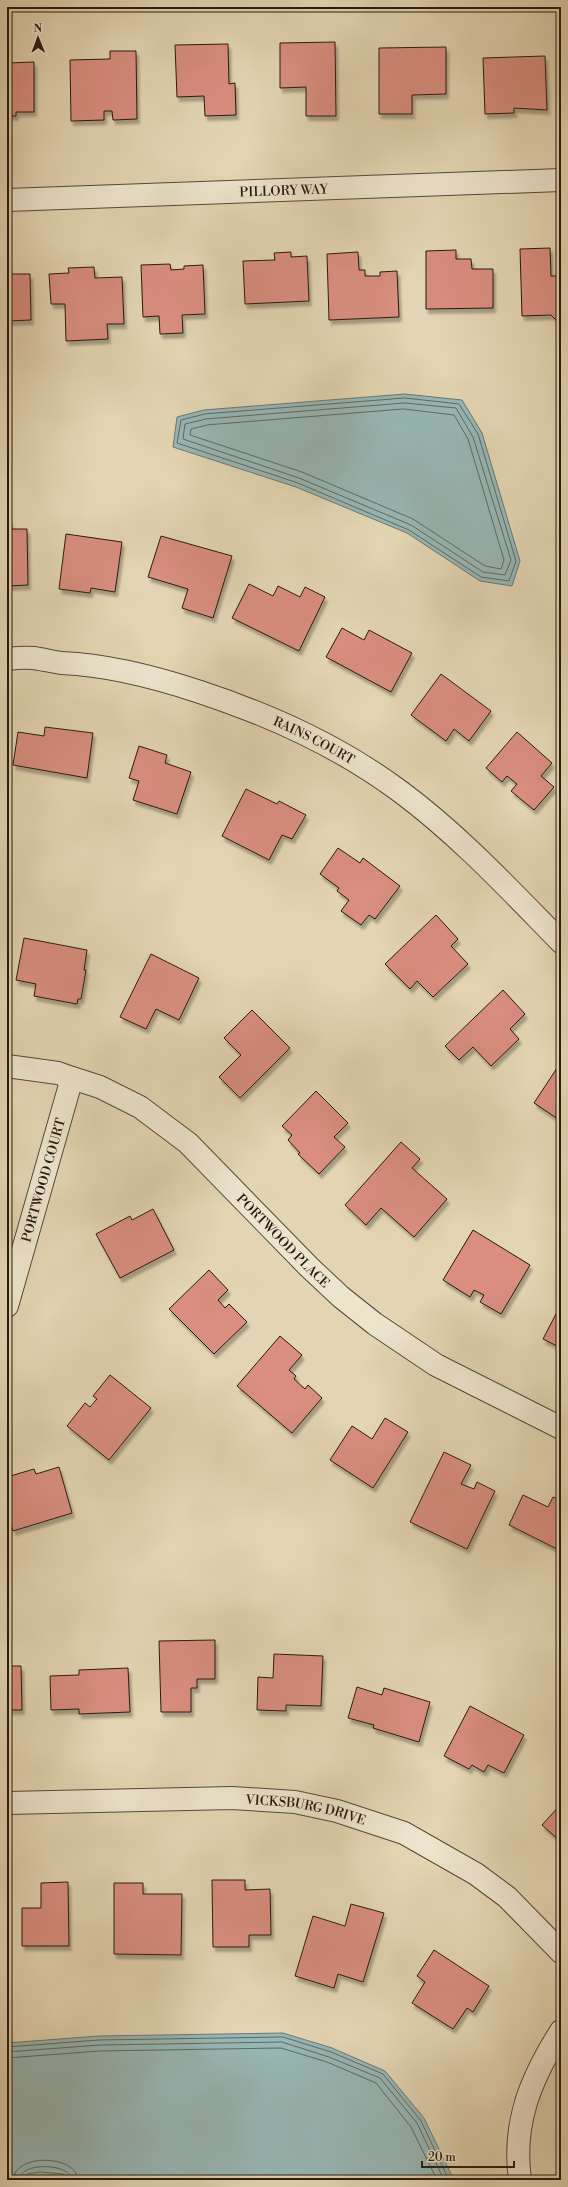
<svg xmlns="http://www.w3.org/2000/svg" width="568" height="2187" font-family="'Libre Bodoni',serif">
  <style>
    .water { fill: #97b7b5; stroke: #6b7873 }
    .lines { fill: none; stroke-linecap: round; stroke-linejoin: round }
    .shore { stroke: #606862; stroke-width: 1 }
    .building { fill: #d98e80; stroke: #291910; filter: url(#shadow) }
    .street-casing { stroke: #584839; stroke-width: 24 }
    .street { stroke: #ede4ce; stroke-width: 22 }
    .labels { text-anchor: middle; stroke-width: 3.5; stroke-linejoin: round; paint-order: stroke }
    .street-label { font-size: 13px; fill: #291910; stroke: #ede4ce }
  </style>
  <defs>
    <filter id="shadow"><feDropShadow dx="2.5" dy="4.5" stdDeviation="1" flood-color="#0004"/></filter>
  </defs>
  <rect width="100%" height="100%" fill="#e3d5b3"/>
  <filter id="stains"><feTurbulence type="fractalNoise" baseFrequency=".005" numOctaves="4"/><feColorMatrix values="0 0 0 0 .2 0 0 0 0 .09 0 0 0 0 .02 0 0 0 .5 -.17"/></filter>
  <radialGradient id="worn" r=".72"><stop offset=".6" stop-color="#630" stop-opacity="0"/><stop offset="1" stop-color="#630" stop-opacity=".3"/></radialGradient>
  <path class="water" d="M 405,394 L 462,400 L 482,433 L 520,561 L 512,586 L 480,581 L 407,533 L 296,487 L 173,447 L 177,417 L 204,410 Z
    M 283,2033 L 332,2048 L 385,2071 L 424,2118 L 454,2180 L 82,2180 L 40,2176 L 7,2180 L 7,2043 L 99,2036 Z"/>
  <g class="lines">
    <path class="shore" d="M 405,398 L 459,404 L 478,434 L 516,561 L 509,581 L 481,577 L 409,530 L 298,483 L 177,443 L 181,420 L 205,414 Z
      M 405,403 L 456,408 L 473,437 L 511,560 L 505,575 L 483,572 L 411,525 L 299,478 L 183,439 L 185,424 L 206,419 Z
      M 404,409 L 454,415 L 468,439 L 504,560 L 501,569 L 485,566 L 413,519 L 302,472 L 190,435 L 191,429 L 207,425 Z
      M 7,2047 L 99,2040 L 283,2037 L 331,2052 L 383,2074 L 421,2121 L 449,2180
      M 7,2052 L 100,2045 L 282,2042 L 329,2057 L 380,2078 L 417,2123 L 444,2180
      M 7,2058 L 100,2051 L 281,2048 L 327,2062 L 376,2083 L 411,2127 L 437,2180
      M 13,2180 C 14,2153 77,2154 78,2180
      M 19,2180 C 20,2161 71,2163 72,2180
      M 24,2180 L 27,2174 L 40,2172 L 63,2174 L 67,2180"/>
  </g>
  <path class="building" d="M 335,42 L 336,116 L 306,116 L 306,87 L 280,88 L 280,43 Z
    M 228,44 L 229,84 L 235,83 L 236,115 L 205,116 L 204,96 L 177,97 L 175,45 Z
    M 446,47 L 446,94 L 412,95 L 412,114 L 379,114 L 379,48 Z
    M 110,51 L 136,51 L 137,119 L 113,120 L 112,111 L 104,111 L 104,120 L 71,121 L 70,60 L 110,59 Z
    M 545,56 L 547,110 L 514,108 L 514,113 L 485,114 L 483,58 Z
    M 34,62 L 34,112 L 16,112 L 16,116 L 7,116 L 7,63 Z
    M 550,248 L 551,276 L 561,276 L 561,320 L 556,320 L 551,315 L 522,316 L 520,249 Z
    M 456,250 L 456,259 L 471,259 L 472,269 L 493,269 L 493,308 L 426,309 L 426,251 Z
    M 291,252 L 291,257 L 307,256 L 309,301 L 245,304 L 243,261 L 275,260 L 274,253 Z
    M 358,252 L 359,270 L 365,270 L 365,276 L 380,276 L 380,272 L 397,271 L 399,317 L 329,320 L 327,254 Z
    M 170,264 L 171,270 L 184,269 L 184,266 L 203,265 L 205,314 L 182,315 L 183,333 L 160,334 L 159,316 L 143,317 L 141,265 Z
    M 94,267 L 95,278 L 122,277 L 124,324 L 107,324 L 108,339 L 66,341 L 65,304 L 51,304 L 49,274 L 69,273 L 68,268 Z
    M 7,270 L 10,270 L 10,274 L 30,274 L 31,320 L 7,321 Z
    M 7,520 L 10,520 L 11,529 L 27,529 L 28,585 L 7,586 Z
    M 66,534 L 122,542 L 115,592 L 91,588 L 90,593 L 59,589 Z
    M 161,536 L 232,556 L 213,618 L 182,608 L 188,589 L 148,577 Z
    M 249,584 L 273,596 L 278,586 L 300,597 L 305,587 L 325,597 L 299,651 L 232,618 Z
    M 342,628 L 364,640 L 369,630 L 412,653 L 391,692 L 326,657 Z
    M 441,674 L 491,711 L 469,741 L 454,729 L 446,741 L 411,715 Z
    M 45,727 L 93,733 L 87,778 L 13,765 L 18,732 L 44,736 Z
    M 517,732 L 552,763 L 541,776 L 554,787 L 534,810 L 511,791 L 517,784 L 507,776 L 502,782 L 486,768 Z
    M 139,746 L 167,755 L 165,763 L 191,772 L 177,814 L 133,800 L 139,781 L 129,778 Z
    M 246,789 L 277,804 L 279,801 L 306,815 L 292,839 L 282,835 L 269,860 L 222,836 Z
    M 338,848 L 360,863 L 363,858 L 400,886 L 375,919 L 369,915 L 361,925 L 341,911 L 349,900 L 337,891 L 339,888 L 320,874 Z
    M 436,915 L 458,939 L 451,946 L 468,964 L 433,997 L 417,981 L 410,989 L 385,964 Z
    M 24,938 L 87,950 L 84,970 L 86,970 L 81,999 L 78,999 L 77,1004 L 34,996 L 36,984 L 16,980 Z
    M 151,954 L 199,978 L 179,1020 L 156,1009 L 146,1029 L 120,1017 Z
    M 503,990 L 525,1014 L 510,1029 L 519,1039 L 491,1066 L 473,1047 L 459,1060 L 445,1046 Z
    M 252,1010 L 290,1048 L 240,1098 L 219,1077 L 241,1055 L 224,1038 Z
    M 559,1065 L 561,1066 L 561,1121 L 534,1103 Z
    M 316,1091 L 348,1123 L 334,1137 L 345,1147 L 319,1174 L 298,1154 L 300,1153 L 288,1140 L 292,1135 L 282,1126 Z
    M 401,1142 L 420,1159 L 412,1168 L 447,1199 L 414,1237 L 381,1208 L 366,1225 L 345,1205 Z
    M 153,1209 L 174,1250 L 120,1278 L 96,1234 L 130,1216 L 132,1220 Z
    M 473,1230 L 530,1265 L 501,1314 L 480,1302 L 484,1295 L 474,1290 L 470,1297 L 443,1280 Z
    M 209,1270 L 228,1290 L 218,1300 L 225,1308 L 229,1304 L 247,1322 L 214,1354 L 169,1309 Z
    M 558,1310 L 561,1311 L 561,1348 L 543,1339 Z
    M 280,1336 L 302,1355 L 289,1370 L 296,1376 L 294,1379 L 305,1389 L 308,1385 L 322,1398 L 292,1433 L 237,1386 Z
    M 110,1375 L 151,1408 L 109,1460 L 67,1426 L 85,1403 L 90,1407 L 97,1399 L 93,1396 Z
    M 385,1418 L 408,1432 L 373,1488 L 330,1460 L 352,1426 L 372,1439 Z
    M 444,1452 L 471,1465 L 461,1484 L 474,1489 L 477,1482 L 495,1491 L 467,1549 L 410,1522 Z
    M 59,1467 L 72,1513 L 13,1531 L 7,1510 L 7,1477 L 34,1469 L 36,1474 Z
    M 523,1495 L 548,1507 L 553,1497 L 561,1500 L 561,1551 L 509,1525 Z
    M 215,1640 L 215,1679 L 197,1679 L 197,1688 L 191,1688 L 191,1712 L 161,1712 L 159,1641 Z
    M 274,1654 L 323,1656 L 321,1706 L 286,1705 L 286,1711 L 257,1710 L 258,1677 L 273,1678 Z
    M 7,1666 L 21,1666 L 22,1710 L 7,1710 Z
    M 128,1668 L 130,1712 L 79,1714 L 79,1709 L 51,1710 L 50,1676 L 79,1675 L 79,1670 Z
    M 357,1687 L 382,1695 L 384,1688 L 430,1702 L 419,1742 L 373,1728 L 374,1725 L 348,1718 Z
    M 470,1706 L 524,1735 L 504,1773 L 488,1765 L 484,1772 L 472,1765 L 469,1769 L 444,1756 Z
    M 561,1804 L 561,1842 L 542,1825 Z
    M 212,1880 L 245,1880 L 245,1890 L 270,1889 L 271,1935 L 249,1935 L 249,1947 L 213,1947 Z
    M 68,1882 L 69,1946 L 22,1946 L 22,1908 L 41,1908 L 41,1883 Z
    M 114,1883 L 143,1883 L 143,1894 L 182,1894 L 181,1955 L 114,1954 Z
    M 351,1904 L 384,1913 L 363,1982 L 338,1974 L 334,1988 L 295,1976 L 313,1916 L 345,1926 Z
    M 434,1950 L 489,1986 L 473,2012 L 467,2008 L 453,2029 L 412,2003 L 425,1982 L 417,1976 Z"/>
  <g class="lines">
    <g class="street-casing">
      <g id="street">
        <path id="s1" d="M 7,200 L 561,180"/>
        <path id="s2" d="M 7,659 C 15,658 24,657 33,658 C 42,659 52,662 62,663 C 109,665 155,677 200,692 C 272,716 339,746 401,792 C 460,836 510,890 561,942"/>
        <path id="s3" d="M 7,1066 L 58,1073 L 72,1078 L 100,1087 L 140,1107 L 188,1143 L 309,1267 L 341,1297 L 375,1324 L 436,1365 L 561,1428"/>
        <path id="s4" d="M 7,1306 L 72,1078"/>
        <path id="s5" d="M 7,1803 L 232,1798 L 295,1802 L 337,1811 L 404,1833 L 476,1874 L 507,1897 L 561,1952"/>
        <path d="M 520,2180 C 512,2123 531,2078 561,2031"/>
      </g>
    </g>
    <use href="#street" class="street"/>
  </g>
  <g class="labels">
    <g class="street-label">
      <text dy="5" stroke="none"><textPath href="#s1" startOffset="277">PILLORY WAY</textPath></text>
      <text dy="5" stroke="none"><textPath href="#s2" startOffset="321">RAINS COURT</textPath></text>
      <text dy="5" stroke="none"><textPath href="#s4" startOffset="131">PORTWOOD COURT</textPath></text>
      <text dy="5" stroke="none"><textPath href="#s3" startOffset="337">PORTWOOD PLACE</textPath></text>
      <text dy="5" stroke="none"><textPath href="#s5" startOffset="300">VICKSBURG DRIVE</textPath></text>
    </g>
  </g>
  <rect width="568" height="2187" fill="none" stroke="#e3d5b3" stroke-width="24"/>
  <rect x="8" y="8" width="552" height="2171" fill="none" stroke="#291910" stroke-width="2"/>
  <rect x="12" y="12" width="544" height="2163" fill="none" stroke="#291910"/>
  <g transform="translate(38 38) rotate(359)" stroke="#ede4ce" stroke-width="3" paint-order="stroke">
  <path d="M0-3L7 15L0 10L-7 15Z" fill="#291910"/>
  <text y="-6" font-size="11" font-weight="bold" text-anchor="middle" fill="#291910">N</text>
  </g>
  <path d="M422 2161v6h92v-6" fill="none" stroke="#291910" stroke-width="2"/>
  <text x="428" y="2161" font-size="12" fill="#291910" stroke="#ede4ce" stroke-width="3" paint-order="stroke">20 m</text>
  <rect width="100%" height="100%" filter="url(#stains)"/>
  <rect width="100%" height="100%" fill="url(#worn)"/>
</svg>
